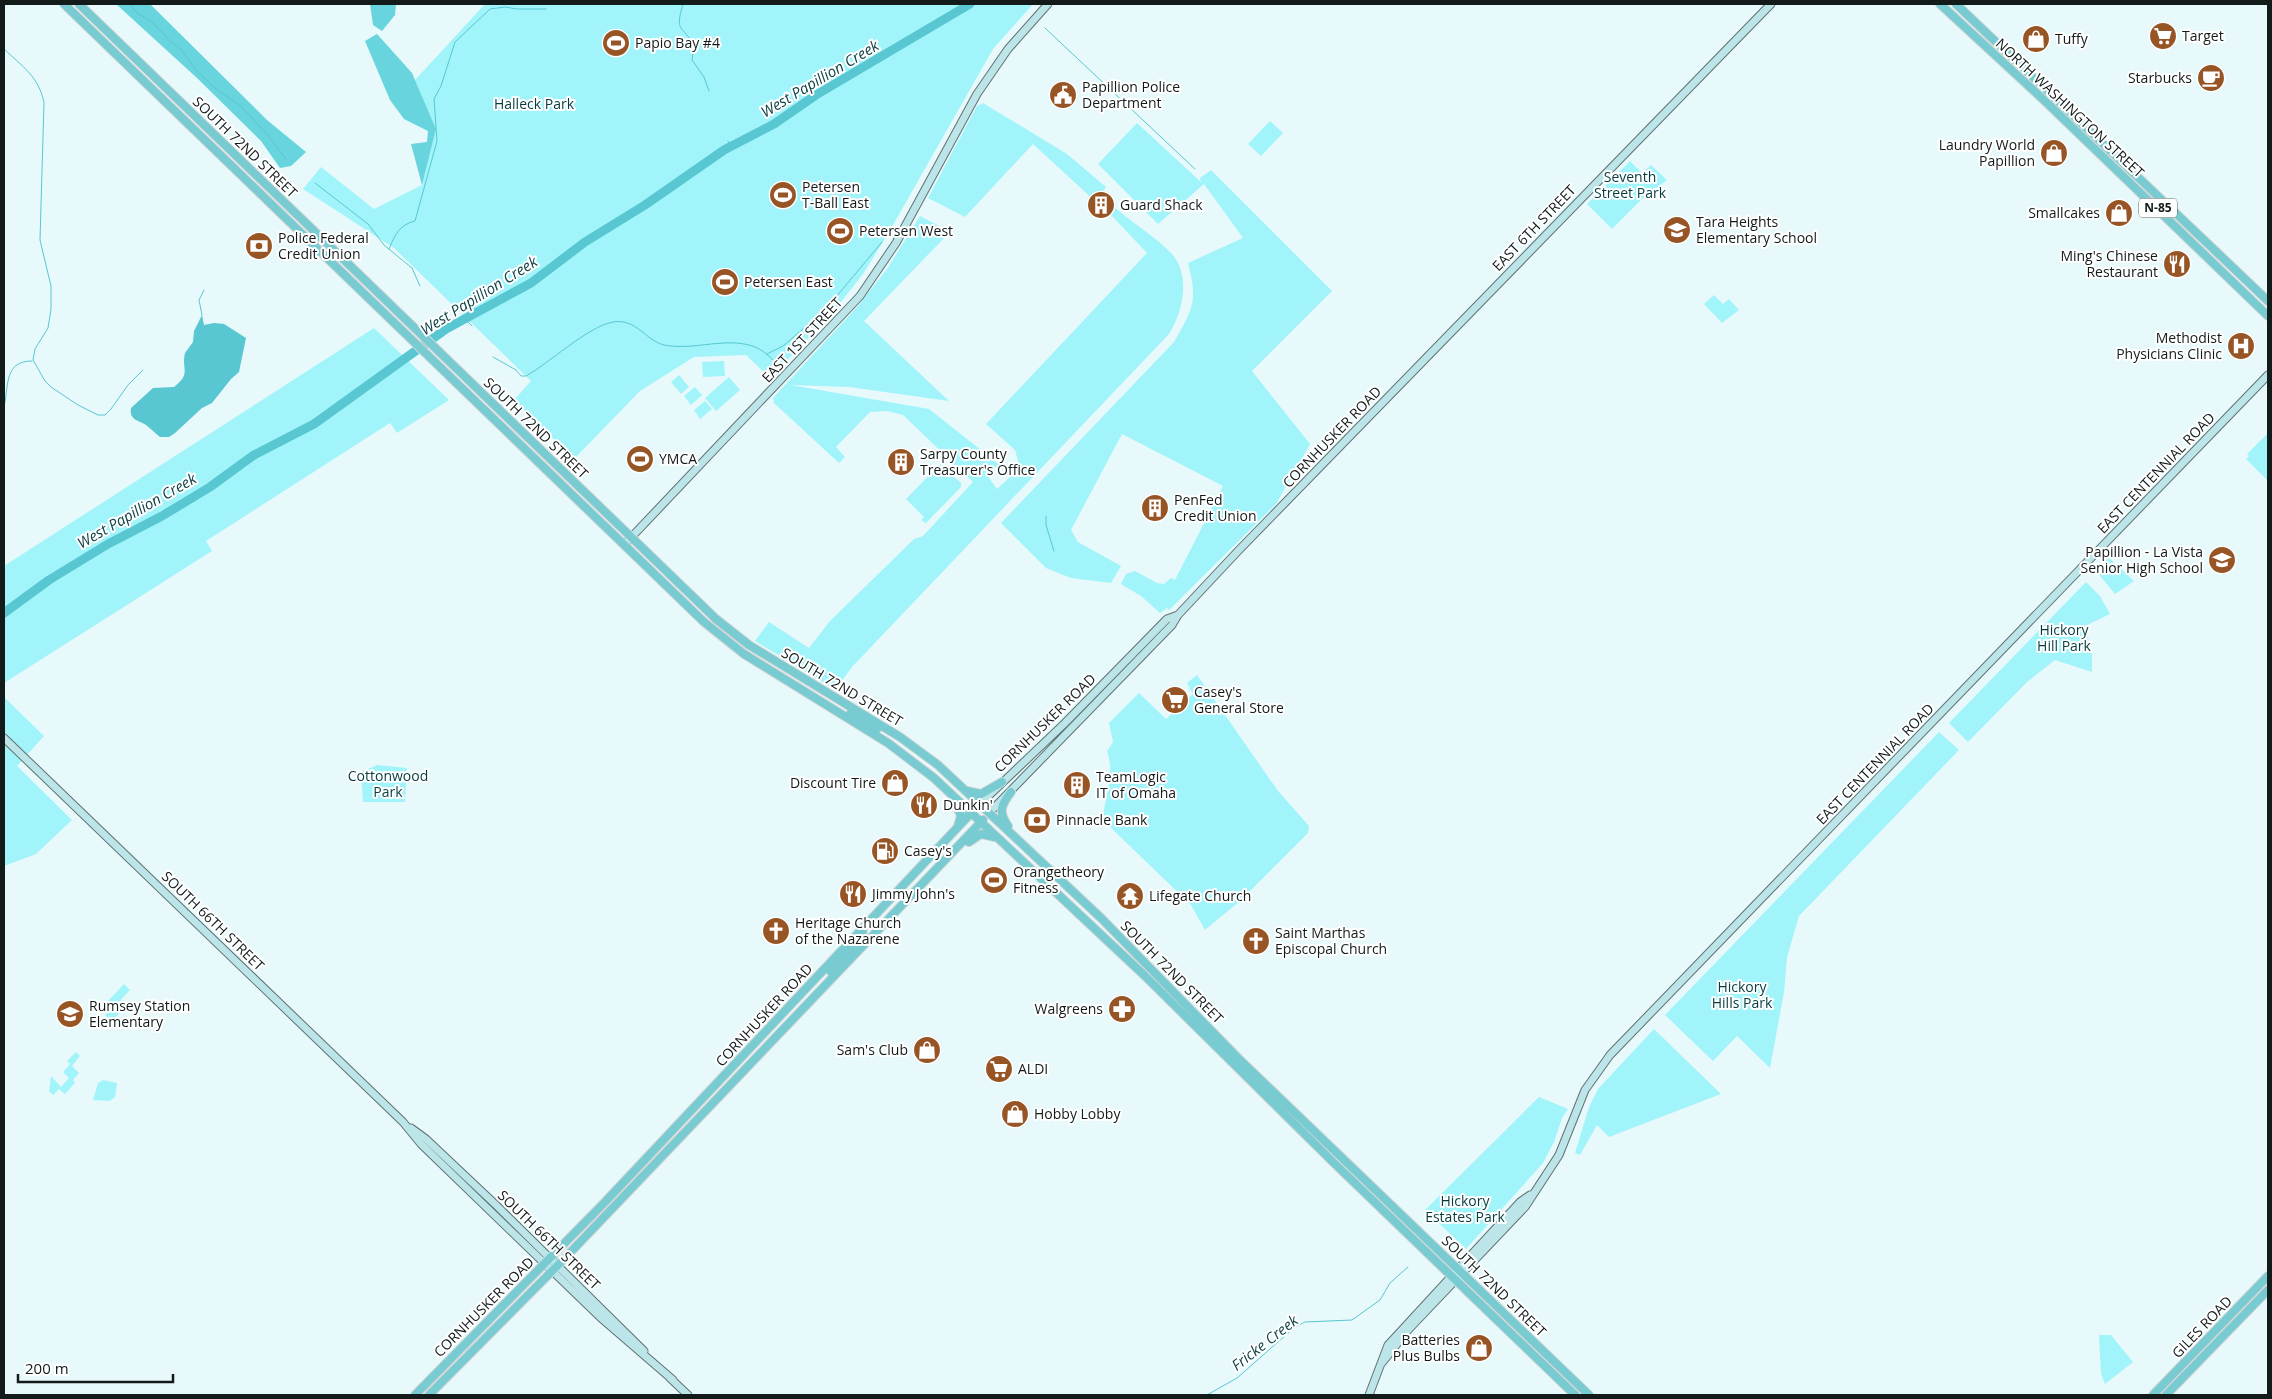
<svg xmlns="http://www.w3.org/2000/svg" width="2272" height="1399" font-family="'Open Sans',sans-serif">
  <style>
    .green { fill: #a2f4fb }
    .forest { fill: #67d4de }
    .water { fill: #58c7d1 }
    .lines { fill: none; stroke-linecap: round; stroke-linejoin: round }
    .stream { stroke: #58c7d1; stroke-width: 1 }
    .river { stroke: #58c7d1; stroke-width: 9 }
    .secondary-casing { stroke: #617172; stroke-width: 9 }
    .primary-casing { stroke: #d5d6d6; stroke-width: 10 }
    .secondary { stroke: #bbe5e8; stroke-width: 7 }
    .primary { stroke: #77cbd1; stroke-width: 8 }
    .labels { text-anchor: middle; stroke-width: 4; stroke-linejoin: round; paint-order: stroke }
    .shield { fill: #fff; stroke: #5a5f5f; stroke-width: 1 }
    .shield-label { font-size: 12px; font-weight: bold; fill: #131a1a }
    .poi-label { font-size: 14px; fill: #131a1a; stroke: #fff; text-anchor: start }
    .park-label { font-size: 14px; fill: #063c40; stroke: #fff }
    .street-label { font-size: 14px; fill: #131a1a; stroke: #fff }
    .water-label { font-size: 15px; font-style: italic; fill: #104347; stroke: #fff }
  </style>
  <rect width="100%" height="100%" fill="#e7f9fb"/>
  <path class="green" d="M 485,4 L 1033,4 L 993,49 L 889,232 L 863,274 L 833,312 L 770,378 L 746,355 L 694,357 L 640,391 L 574,459 L 514,400 L 531,381 L 394,248 L 303,189 L 321,167 L 374,209 L 422,185 L 436,129 L 415,80 Z
    M 983,103 L 1067,154 L 1106,187 L 1096,202 L 1033,144 L 965,217 L 928,198 L 977,106 Z
    M 1270,121 L 1283,133 L 1261,156 L 1248,144 Z
    M 1137,123 L 1201,182 L 1200,178 L 1211,170 L 1332,291 L 1252,371 L 1310,444 L 1276,504 L 1169,610 L 1167,608 L 1160,613 L 1141,596 L 1121,584 L 1126,574 L 1135,571 L 1157,583 L 1164,584 L 1171,578 L 1175,580 L 1223,486 L 1122,434 L 1071,530 L 1078,542 L 1121,566 L 1111,583 L 1071,578 L 1046,568 L 1001,523 L 1174,342 C 1193,309 1198,301 1188,263 L 1243,238 L 1204,184 L 1158,224 L 1098,164 Z
    M 1630,161 L 1642,173 L 1651,165 L 1667,180 L 1642,199 L 1612,229 L 1587,204 Z
    M 1115,208 C 1133,223 1156,237 1172,254 C 1191,276 1183,312 1169,334 L 852,667 L 838,686 L 829,686 L 755,641 L 769,622 L 809,648 L 830,621 L 914,539 L 923,536 L 973,482 L 903,415 L 887,411 L 870,412 L 836,447 L 845,457 L 839,463 L 774,403 L 773,398 L 858,306 L 887,269 L 920,216 L 950,232 L 864,321 L 949,401 L 849,387 L 791,385 L 929,409 L 1000,465 L 986,474 L 997,489 L 1020,468 L 1015,450 L 986,424 L 1147,253 L 1110,214 Z
    M 1714,295 L 1723,304 L 1729,299 L 1739,310 L 1722,323 L 1704,304 Z
    M 374,328 L 449,400 L 397,433 L 390,423 L 206,541 L 212,551 L 4,683 L 4,566 Z
    M 724,361 L 725,376 L 703,377 L 702,362 Z
    M 679,375 L 689,387 L 681,394 L 671,382 Z
    M 729,377 L 740,390 L 716,411 L 705,398 Z
    M 695,387 L 702,395 L 691,405 L 684,396 Z
    M 705,401 L 712,409 L 700,419 L 694,410 Z
    M 2268,433 L 2268,481 L 2246,459 L 2249,456 L 2247,454 Z
    M 940,464 L 961,483 L 961,487 L 926,523 L 921,520 L 924,517 L 906,499 Z
    M 2109,558 L 2134,581 L 2115,594 L 2096,571 Z
    M 2086,582 L 2100,596 L 2110,614 L 2085,626 L 2092,654 L 2092,672 L 2055,660 L 2027,682 L 1968,742 L 1949,723 Z
    M 1197,675 L 1278,791 L 1309,826 L 1308,833 L 1240,901 L 1205,930 L 1191,905 L 1109,826 L 1103,816 C 1106,793 1115,774 1107,751 L 1113,742 L 1109,723 L 1139,693 L 1166,719 L 1193,694 L 1187,683 Z
    M 4,697 L 44,736 L 17,766 L 72,820 L 36,854 L 4,866 Z
    M 1939,732 L 1959,750 L 1799,916 L 1787,957 L 1784,992 L 1770,1068 L 1737,1036 L 1713,1061 L 1665,1015 Z
    M 377,765 L 407,768 L 405,802 L 363,802 L 361,772 Z
    M 124,984 L 130,990 L 115,1006 L 120,1012 L 112,1022 L 105,1015 L 111,1009 L 105,1004 Z
    M 1654,1029 L 1721,1094 L 1609,1137 L 1597,1125 L 1580,1155 L 1575,1153 L 1589,1107 L 1598,1089 Z
    M 76,1052 L 80,1056 L 72,1066 L 79,1073 L 73,1080 L 75,1083 L 65,1094 L 59,1089 L 53,1095 L 49,1091 L 51,1076 L 61,1087 L 69,1078 L 63,1072 L 70,1064 L 67,1061 Z
    M 103,1080 L 117,1083 L 115,1097 L 110,1101 L 93,1100 L 98,1083 Z
    M 1539,1097 L 1568,1109 L 1562,1118 L 1554,1142 L 1543,1163 L 1466,1249 L 1425,1210 Z
    M 2099,1335 L 2111,1335 L 2133,1362 L 2105,1384 L 2101,1374 Z"/>
  <path class="forest" d="M 116,4 L 150,4 L 267,120 L 306,152 L 291,166 L 280,168 L 261,141 L 197,78 Z
    M 370,4 L 396,4 L 395,15 L 382,31 L 373,25 Z
    M 377,34 L 412,73 L 436,129 L 422,185 L 411,144 L 427,142 L 428,131 L 404,119 L 390,100 L 365,41 Z"/>
  <path class="water" d="M 202,315 L 204,325 L 214,323 L 224,324 L 246,338 L 239,372 L 231,379 L 212,403 L 202,408 L 175,433 L 169,437 L 160,437 C 155,433 151,429 146,425 C 138,420 129,420 131,408 L 153,388 L 174,387 C 192,373 181,370 185,353 L 193,342 L 194,331 Z"/>
  <g class="lines">
    <path class="stream" d="M 129,4 L 137,13 L 152,22 L 170,41 L 181,49 L 196,70 L 216,89 L 240,105 L 266,133 L 286,159
      M 683,4 C 674,34 683,24 694,46 L 692,60 L 704,77 L 709,91
      M 1045,28 L 1195,169
      M 4,49 C 23,67 38,76 44,102 L 40,240 L 51,286 L 51,309 L 48,328 L 35,349 L 33,360 L 45,381 L 51,387 L 78,405 L 98,415 L 105,415 L 111,409 L 128,385 L 143,370
      M 728,141 L 730,147
      M 315,183 L 368,224 L 384,245 L 412,268 L 420,286
      M 389,249 C 395,235 399,225 415,221 L 437,141 L 434,99 L 441,86 L 455,42 L 490,9 L 505,7 L 517,9 L 546,9
      M 831,303 L 882,242
      M 202,315 L 199,300 L 204,290
      M 466,320 L 472,326
      M 442,321 L 446,329
      M 767,354 L 783,346 L 824,311
      M 493,357 L 516,370 L 521,376 L 526,376 C 551,362 587,327 613,322 C 636,318 645,340 664,345 C 694,351 727,336 755,347 C 765,351 772,359 779,366
      M 4,407 C 9,385 4,361 32,361
      M 1046,516 L 1046,525 L 1054,551
      M 1207,1395 L 1237,1378 L 1295,1327 L 1305,1322 L 1352,1320 L 1380,1300 L 1390,1283 L 1408,1267"/>
    <path class="river" d="M 4,613 L 49,580 L 108,544 L 162,516 L 210,487 L 254,455 L 314,424 L 446,329 L 531,283 L 585,242 L 645,205 L 724,150 L 774,124 L 816,95 L 970,4"/>
    <g class="secondary-casing">
      <path id="secondary" d="M 624,545 L 860,296 L 896,243 L 977,94 L 1008,49 L 1048,4
        M 4,738 L 403,1122 L 421,1144 L 600,1317 L 673,1380
        M 980,804 L 1065,723 L 1167,619 L 1178,615
        M 989,813 L 1172,625 L 1178,615 L 1238,551 L 1771,4
        M 411,1128 L 426,1139 L 496,1205 L 644,1351
        M 1381,1364 L 1408,1330 L 1525,1207 L 1559,1155 L 1585,1090 L 1610,1055 L 2268,375
        M 670,1378 L 688,1395
        M 1369,1395 L 1388,1345 L 1520,1202 L 1530,1195"/>
    </g>
    <g class="primary-casing">
      <path id="primary" d="M 64,4 L 704,622 L 744,654 L 888,743 L 934,778 L 1144,975 L 1334,1163 L 1575,1395
        M 79,4 L 716,619 L 749,645 L 900,737 L 938,765 L 1101,918 L 1240,1060 L 1589,1395
        M 1940,4 L 2046,102 L 2268,316
        M 1956,4 L 2268,301
        M 850,714 L 877,729
        M 967,791 L 981,794 L 1002,782
        M 955,802 L 961,816 L 958,826
        M 1008,826 C 998,812 1001,805 1011,792
        M 969,842 L 981,834 L 994,837
        M 831,972 L 862,938 L 863,929
        M 415,1395 L 606,1201 L 973,811
        M 429,1395 L 564,1259 L 983,820
        M 2153,1395 L 2268,1276
        M 2166,1395 L 2268,1290"/>
    </g>
    <use href="#secondary" class="secondary"/>
    <use href="#primary" class="primary"/>
  </g>
  <defs>
    <g id="supermarket-disc" transform="scale(1.4375)"><circle r="9.5" fill="#975424" stroke="#fff"/><path d="M-6-5.5h2.5l.6 2H6L4.5 2H-2.5L-4.4-4H-6ZM-1.5 3.2a1.3 1.3 0 1 0 .1 0ZM3 3.2a1.3 1.3 0 1 0 .1 0Z" fill="#fff"/></g>
    <g id="shop-disc" transform="scale(1.4375)"><circle r="9.5" fill="#975424" stroke="#fff"/><path d="M-5-2.5h2.3a2.7 3.5 0 0 1 5.4 0H5L5.5 6h-11ZM-1.5-2.5h3a1.5 2.3 0 0 0-3 0Z" fill="#fff"/></g>
    <g id="stadium-disc" transform="scale(1.4375)"><circle r="9.5" fill="#975424" stroke="#fff"/><path d="M0-5a6.5 5 0 1 0 0 10a6.5 5 0 1 0 0-10ZM-3.5-1.8h7v3.6h-7Z" fill="#fff"/></g>
    <g id="cafe-disc" transform="scale(1.4375)"><circle r="9.5" fill="#975424" stroke="#fff"/><path d="M-5.5-4.5H6V0H3Q3 3.5 0 3.5H-2.5Q-5.5 3.5-5.5 0ZM3-3.2v2h1.7v-2ZM-6 4.5H4V6H-6Z" fill="#fff"/></g>
    <g id="civic-disc" transform="scale(1.4375)"><circle r="9.5" fill="#975424" stroke="#fff"/><path d="M-.6-6.5H3V-4.5H.6V-3L4-1V1h2V6H-6V1h2V-1L-.6-3ZM-1.2 2.5V6h2.4V2.5Z" fill="#fff"/></g>
    <g id="building-disc" transform="scale(1.4375)"><circle r="9.5" fill="#975424" stroke="#fff"/><path d="M-4-6H4V6H1V3H-1V6H-4ZM-2.5-4.3h1.7v1.8h-1.7ZM.8-4.3h1.7v1.8H.8ZM-2.5-1h1.7V.8h-1.7ZM.8-1h1.7V.8H.8Z" fill="#fff"/></g>
    <g id="school-disc" transform="scale(1.4375)"><circle r="9.5" fill="#975424" stroke="#fff"/><path d="M0-5L7-2L0 1L-7-2ZM-4 1L0 2.5L4 1V4Q0 6-4 4Z" fill="#fff"/></g>
    <g id="bank-disc" transform="scale(1.4375)"><circle r="9.5" fill="#975424" stroke="#fff"/><path d="M-6-4H6V4H-6ZM0-2.3a2.3 2.3 0 1 0 0 4.6a2.3 2.3 0 1 0 0-4.6Z" fill="#fff"/></g>
    <g id="restaurant-disc" transform="scale(1.4375)"><circle r="9.5" fill="#975424" stroke="#fff"/><path d="M-5-6h1v4h1v-4h1v4h1v-4h1v5L-1.5 .5V6h-2V.5L-5-1ZM5-6V6H3V1.5H1.5Q1.5-4 5-6Z" fill="#fff"/></g>
    <g id="hospital-disc" transform="scale(1.4375)"><circle r="9.5" fill="#975424" stroke="#fff"/><path d="M-5-5h3v3.5h4V-5h3V5h-3V1.5h-4V5h-3Z" fill="#fff"/></g>
    <g id="fuel-disc" transform="scale(1.4375)"><circle r="9.5" fill="#975424" stroke="#fff"/><path d="M-5.5-6h7V0h2V4h1.3V-2.5L3-4.5l.8-.8L6-3V5H2.5V1h-1V6h-7ZM-4.2-4.7v3.2H.2V-4.7Z" fill="#fff"/></g>
    <g id="temple-disc" transform="scale(1.4375)"><circle r="9.5" fill="#975424" stroke="#fff"/><path d="M0-6L5-2H3V0L6.5 2.5H4V6H1.5V3h-3V6H-4V2.5H-6.5L-3 0V-2H-5Z" fill="#fff"/></g>
    <g id="church-disc" transform="scale(1.4375)"><circle r="9.5" fill="#975424" stroke="#fff"/><path d="M-1.2-6h2.4v3.5h3.3v2.4h-3.3V6h-2.4V-.1h-3.3v-2.4h3.3Z" fill="#fff"/></g>
    <g id="pharmacy-disc" transform="scale(1.4375)"><circle r="9.5" fill="#975424" stroke="#fff"/><path d="M-2-6h4v4h4v4h-4v4h-4v-4h-4v-4h4Z" fill="#fff"/></g>
  </defs>
  <g fill-rule="evenodd">
    <use href="#supermarket-disc" x="2163" y="36"/>
    <use href="#shop-disc" x="2036" y="39"/>
    <use href="#stadium-disc" x="616" y="43"/>
    <use href="#cafe-disc" x="2211" y="78"/>
    <use href="#civic-disc" x="1063" y="95"/>
    <use href="#shop-disc" x="2054" y="153"/>
    <use href="#stadium-disc" x="783" y="195"/>
    <use href="#building-disc" x="1101" y="205"/>
    <use href="#shop-disc" x="2119" y="213"/>
    <use href="#school-disc" x="1677" y="230"/>
    <use href="#stadium-disc" x="840" y="231"/>
    <use href="#bank-disc" x="259" y="246"/>
    <use href="#restaurant-disc" x="2177" y="264"/>
    <use href="#stadium-disc" x="725" y="282"/>
    <use href="#hospital-disc" x="2241" y="346"/>
    <use href="#stadium-disc" x="640" y="459"/>
    <use href="#building-disc" x="901" y="462"/>
    <use href="#building-disc" x="1155" y="508"/>
    <use href="#school-disc" x="2222" y="560"/>
    <use href="#supermarket-disc" x="1175" y="700"/>
    <use href="#shop-disc" x="895" y="783"/>
    <use href="#building-disc" x="1077" y="785"/>
    <use href="#restaurant-disc" x="924" y="805"/>
    <use href="#bank-disc" x="1037" y="820"/>
    <use href="#fuel-disc" x="885" y="851"/>
    <use href="#stadium-disc" x="994" y="880"/>
    <use href="#restaurant-disc" x="853" y="894"/>
    <use href="#temple-disc" x="1130" y="896"/>
    <use href="#church-disc" x="776" y="931"/>
    <use href="#church-disc" x="1256" y="941"/>
    <use href="#pharmacy-disc" x="1122" y="1009"/>
    <use href="#school-disc" x="70" y="1014"/>
    <use href="#shop-disc" x="927" y="1050"/>
    <use href="#supermarket-disc" x="999" y="1069"/>
    <use href="#shop-disc" x="1015" y="1114"/>
    <use href="#shop-disc" x="1479" y="1348"/>
  </g>
  <g class="labels">
    <rect class="shield" x="2139" y="198.5" width="38" height="19" rx="4"/>
    <g class="shield-label">
      <text x="2158" y="212">N-85</text>
    </g>
    <g class="poi-label">
      <text x="2182" y="41">Target</text>
      <text x="2055" y="44">Tuffy</text>
      <text x="635" y="48">Papio Bay #4</text>
      <text x="2192" y="83" text-anchor="end">Starbucks</text>
      <text x="1082" y="92">Papillion Police<tspan x="1082" dy="16">Department</tspan></text>
      <text x="2035" y="150" text-anchor="end">Laundry World<tspan x="2035" dy="16">Papillion</tspan></text>
      <text x="802" y="192">Petersen<tspan x="802" dy="16">T-Ball East</tspan></text>
      <text x="1120" y="210">Guard Shack</text>
      <text x="2100" y="218" text-anchor="end">Smallcakes</text>
      <text x="1696" y="227">Tara Heights<tspan x="1696" dy="16">Elementary School</tspan></text>
      <text x="859" y="236">Petersen West</text>
      <text x="278" y="243">Police Federal<tspan x="278" dy="16">Credit Union</tspan></text>
      <text x="2158" y="261" text-anchor="end">Ming's Chinese<tspan x="2158" dy="16">Restaurant</tspan></text>
      <text x="744" y="287">Petersen East</text>
      <text x="2222" y="343" text-anchor="end">Methodist<tspan x="2222" dy="16">Physicians Clinic</tspan></text>
      <text x="920" y="459">Sarpy County<tspan x="920" dy="16">Treasurer's Office</tspan></text>
      <text x="659" y="464">YMCA</text>
      <text x="1174" y="505">PenFed<tspan x="1174" dy="16">Credit Union</tspan></text>
      <text x="2203" y="557" text-anchor="end">Papillion - La Vista<tspan x="2203" dy="16">Senior High School</tspan></text>
      <text x="1194" y="697">Casey's<tspan x="1194" dy="16">General Store</tspan></text>
      <text x="1096" y="782">TeamLogic<tspan x="1096" dy="16">IT of Omaha</tspan></text>
      <text x="876" y="788" text-anchor="end">Discount Tire</text>
      <text x="943" y="810">Dunkin'</text>
      <text x="1056" y="825">Pinnacle Bank</text>
      <text x="904" y="856">Casey's</text>
      <text x="1013" y="877">Orangetheory<tspan x="1013" dy="16">Fitness</tspan></text>
      <text x="872" y="899">Jimmy John's</text>
      <text x="1149" y="901">Lifegate Church</text>
      <text x="795" y="928">Heritage Church<tspan x="795" dy="16">of the Nazarene</tspan></text>
      <text x="1275" y="938">Saint Marthas<tspan x="1275" dy="16">Episcopal Church</tspan></text>
      <text x="89" y="1011">Rumsey Station<tspan x="89" dy="16">Elementary</tspan></text>
      <text x="1103" y="1014" text-anchor="end">Walgreens</text>
      <text x="908" y="1055" text-anchor="end">Sam's Club</text>
      <text x="1018" y="1074">ALDI</text>
      <text x="1034" y="1119">Hobby Lobby</text>
      <text x="1460" y="1345" text-anchor="end">Batteries<tspan x="1460" dy="16">Plus Bulbs</tspan></text>
    </g>
    <g class="park-label">
      <text x="534" y="109">Halleck Park</text>
      <text x="1630" y="182">Seventh<tspan x="1630" dy="16">Street Park</tspan></text>
      <text x="2064" y="635">Hickory<tspan x="2064" dy="16">Hill Park</tspan></text>
      <text x="388" y="781">Cottonwood<tspan x="388" dy="16">Park</tspan></text>
      <text x="1742" y="992">Hickory<tspan x="1742" dy="16">Hills Park</tspan></text>
      <text x="1465" y="1206">Hickory<tspan x="1465" dy="16">Estates Park</tspan></text>
    </g>
    <g class="street-label">
      <text transform="translate(2070 108) rotate(43)" y="5">NORTH WASHINGTON STREET</text>
      <text transform="translate(245 147) rotate(44)" y="5">SOUTH 72ND STREET</text>
      <text transform="translate(1534 228) rotate(-46)" y="5">EAST 6TH STREET</text>
      <text transform="translate(802 340) rotate(-47)" y="5">EAST 1ST STREET</text>
      <text transform="translate(536 428) rotate(44)" y="5">SOUTH 72ND STREET</text>
      <text transform="translate(1332 437) rotate(-46)" y="5">CORNHUSKER ROAD</text>
      <text transform="translate(2156 473) rotate(-46)" y="5">EAST CENTENNIAL ROAD</text>
      <text transform="translate(842 687) rotate(31)" y="5">SOUTH 72ND STREET</text>
      <text transform="translate(1045 723) rotate(-44)" y="5">CORNHUSKER ROAD</text>
      <text transform="translate(1875 764) rotate(-46)" y="5">EAST CENTENNIAL ROAD</text>
      <text transform="translate(213 921) rotate(44)" y="5">SOUTH 66TH STREET</text>
      <text transform="translate(1172 972) rotate(45)" y="5">SOUTH 72ND STREET</text>
      <text transform="translate(764 1015) rotate(-47)" y="5">CORNHUSKER ROAD</text>
      <text transform="translate(549 1240) rotate(44)" y="5">SOUTH 66TH STREET</text>
      <text transform="translate(1494 1286) rotate(44)" y="5">SOUTH 72ND STREET</text>
      <text transform="translate(484 1307) rotate(-45)" y="5">CORNHUSKER ROAD</text>
      <text transform="translate(2202 1327) rotate(-46)" y="5">GILES ROAD</text>
    </g>
    <g class="water-label">
      <text transform="translate(820 79) rotate(-31)" y="5">West Papillion Creek</text>
      <text transform="translate(479 296) rotate(-32)" y="5">West Papillion Creek</text>
      <text transform="translate(137 511) rotate(-30)" y="5">West Papillion Creek</text>
      <text transform="translate(1265 1343) rotate(-38)" y="5">Fricke Creek</text>
    </g>
  </g>
  <rect width="2272" height="1399" fill="none" stroke="#131a1a" stroke-width="10"/>
  <path d="M18 1374v8h155v-8" fill="none" stroke="#131a1a" stroke-width="2.5"/>
  <text x="25" y="1374" font-size="15" fill="#131a1a" stroke="#ffffff" stroke-width="4" paint-order="stroke">200 m</text>
</svg>
